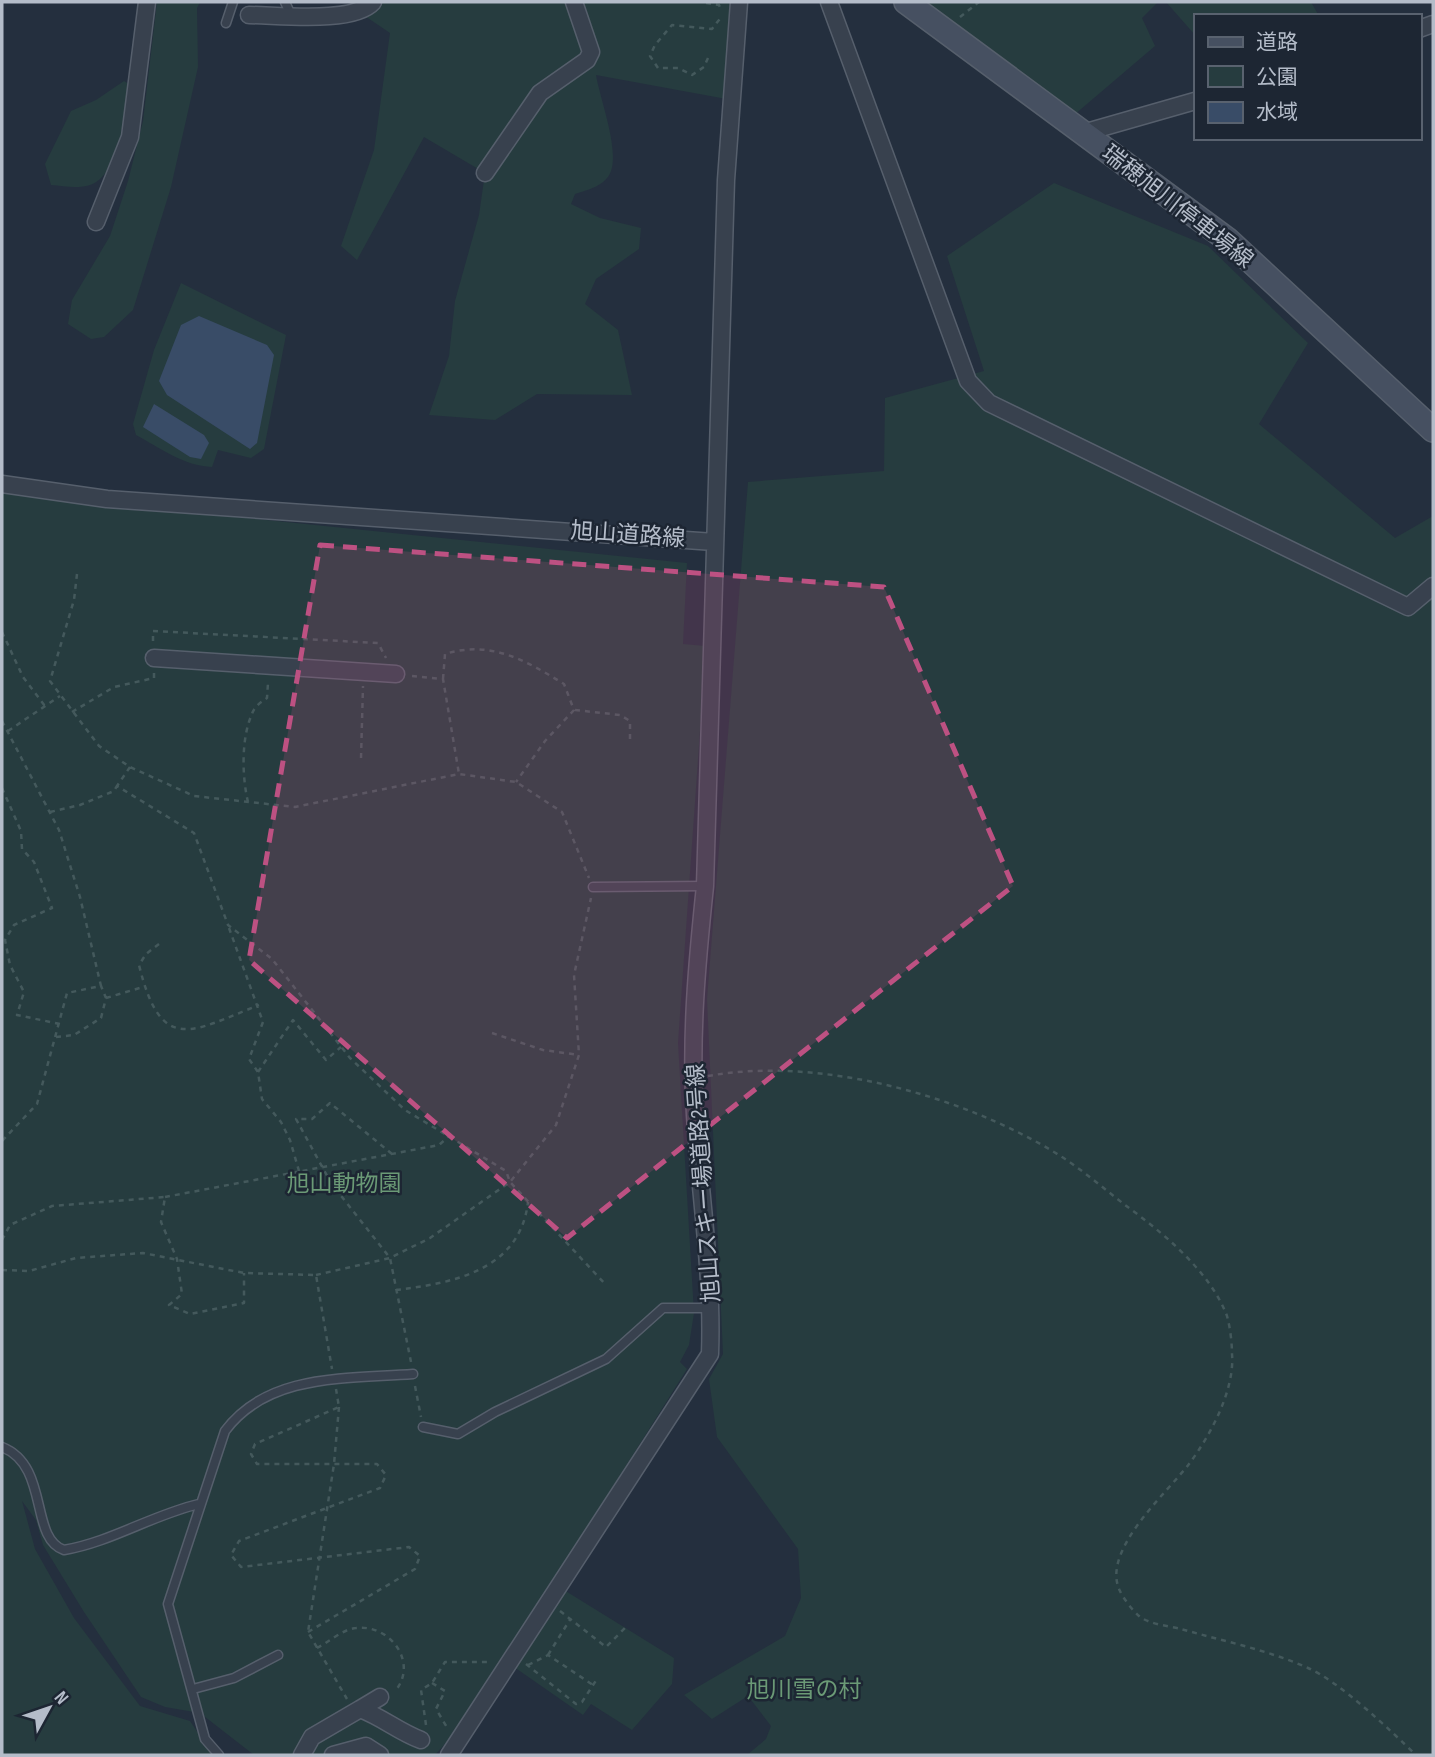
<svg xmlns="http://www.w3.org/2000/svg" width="1435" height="1757" font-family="'Sofia Sans Condensed','Noto Sans JP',sans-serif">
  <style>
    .green { fill: #263c3f }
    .water { fill: #394c67 }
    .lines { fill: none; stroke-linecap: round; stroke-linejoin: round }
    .lane-casing { stroke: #565f6c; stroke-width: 11 }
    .street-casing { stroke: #565f6c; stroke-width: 19 }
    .secondary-casing { stroke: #565f6c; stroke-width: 26 }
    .path { stroke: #44595c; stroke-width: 2.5; stroke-dasharray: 5 5; stroke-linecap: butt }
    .lane { stroke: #38414e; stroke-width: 8 }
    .street { stroke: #38414e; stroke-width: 16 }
    .secondary { stroke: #465061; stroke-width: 23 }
    .marked { fill: #bd5182; fill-opacity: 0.2; stroke: #bd5182; stroke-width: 5; stroke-dasharray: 14 9; stroke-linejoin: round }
    .labels { text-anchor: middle; stroke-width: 5; stroke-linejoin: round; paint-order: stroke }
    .street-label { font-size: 23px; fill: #b4bcc9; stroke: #1d2633 }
    .park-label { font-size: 23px; fill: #6b9a76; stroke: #1d2633 }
  </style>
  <rect width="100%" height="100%" fill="#242f3e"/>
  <path class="green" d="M 157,2 L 200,2 L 197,8 L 198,67 L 171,187 L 133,310 L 104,337 L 91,339 L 68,324 L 72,300 L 110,236 L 128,181 L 143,121 Z
    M 373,2 L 738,2 L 732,100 L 596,75 C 600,99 619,148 611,171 C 606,186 587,190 575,194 L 571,204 L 600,218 L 641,228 L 639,249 L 596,279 L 585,304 L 618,330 L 632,395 L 537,394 L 495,420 L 429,415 L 449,356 L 455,301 L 479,215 L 485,173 L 424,137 L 357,260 L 341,246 L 374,150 L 390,33 L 359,12 Z
    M 905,2 L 1158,2 L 1142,18 L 1155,46 L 1067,121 Z
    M 1166,2 L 1311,2 L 1319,16 L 1195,16 L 1195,35 Z
    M 124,81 L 132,86 C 127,112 119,176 90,185 C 77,189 64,186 51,185 L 45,164 L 71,111 L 96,100 Z
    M 1054,183 L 1208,246 L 1308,343 L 1259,424 L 1395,538 L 1433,516 L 1433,1755 L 747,1755 L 766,1739 L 771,1726 L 748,1696 L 712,1719 L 684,1695 L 785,1636 L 801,1598 L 798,1549 L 717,1437 L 709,1379 L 723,1354 L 707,999 L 748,482 L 884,471 L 885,398 L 984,371 L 947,256 Z
    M 181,283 L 286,335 L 264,449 L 251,458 L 218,450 L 212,467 C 184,466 160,448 136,435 L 133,424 L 154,350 Z
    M 2,493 L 687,563 L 683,644 L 706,646 L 678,1043 L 694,1313 L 689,1345 L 680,1362 L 687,1369 L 510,1650 L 453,1735 L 435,1755 L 254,1755 L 200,1713 L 165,1707 L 141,1697 L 84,1612 L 43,1545 L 36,1520 L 22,1501 L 35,1549 L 74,1618 L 140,1706 L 190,1721 L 213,1755 L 2,1755 Z
    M 564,1590 L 674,1658 L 672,1684 L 632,1730 L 591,1704 L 583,1715 L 514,1667 Z"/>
  <path class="water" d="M 199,316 L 267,345 L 274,355 L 257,443 L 250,449 L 167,395 L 159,381 L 181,325 Z
    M 154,404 L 204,435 L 209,443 L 201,459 L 190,457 L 143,427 Z"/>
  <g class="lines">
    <g class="lane-casing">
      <path id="lane" d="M 285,2 L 291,15
        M 226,23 L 233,2
        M 593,887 L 705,886
        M 423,1427 L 458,1434 L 495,1412 L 606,1359 L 663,1308 L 712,1308
        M 2,1447 C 50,1466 29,1538 64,1550 C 111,1542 152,1515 199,1504
        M 193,1689 L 234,1678 L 278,1655
        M 219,1755 L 205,1739 L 168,1604 L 225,1431 C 268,1373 347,1379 413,1374"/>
    </g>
    <g class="street-casing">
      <path id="street" d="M 829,2 L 968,381 L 989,403 L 1408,607 L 1433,586
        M 249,15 C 279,15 353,24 373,2
        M 1419,29 L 1433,24
        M 1083,133 L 1195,101
        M 485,173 L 540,93 L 587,60 L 591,52 L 574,2
        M 96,222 L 130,137 L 147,2
        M 2,484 L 107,499 L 714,542
        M 154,658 L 396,674
        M 360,1709 L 380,1697
        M 302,1755 L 312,1737 L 360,1709 C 382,1717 399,1732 421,1740
        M 333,1755 L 366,1746 L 380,1755
        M 449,1755 L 710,1354 C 713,1274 700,1195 695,1115 C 690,1038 697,962 705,886 L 726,180 L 739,2"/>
    </g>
    <g class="secondary-casing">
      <path id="secondary" d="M 906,2 L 1228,240 L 1433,430"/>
    </g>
    <path class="path" d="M 706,3 L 719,5 L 721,10
      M 960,17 L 979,2
      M 708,58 L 704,67 L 692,75 L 678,68 L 658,68 L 650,56 L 655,45 L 672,25 L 712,29 L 722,16
      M 77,574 L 74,600 L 50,681 L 99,746 L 130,767 L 194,796 L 295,807 L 459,774 L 516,782 L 562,812 L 589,878
      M 2,632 L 23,677 L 45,706
      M 153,641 L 153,631 L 378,643 L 386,658
      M 412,676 L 443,679 L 459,774
      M 443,679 L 445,654 C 491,640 525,660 564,684 L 574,710 L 545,741 L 516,782
      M 575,710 L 620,715 L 630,721 L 630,741
      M 72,712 L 114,687 L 154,678 L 154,672
      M 2,721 L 59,830 L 80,897 L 101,986 L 67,993 L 37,1104 L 2,1141
      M 8,731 L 60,696
      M 361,758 L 363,686
      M 130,767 L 117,786 L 194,833 L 228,925 L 272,959 L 350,1058 L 405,1110 L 506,1171 L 510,1182 L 606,1285
      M 2,788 L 21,831 L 22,849 L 34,862 L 52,908 L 14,925 L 5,940 L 10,965 L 24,992 L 17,1015 L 60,1024
      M 248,802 C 242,777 241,738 252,714 C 254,707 261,702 267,698 L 268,683
      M 50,812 L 80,805 L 114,791 L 117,786
      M 229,928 L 263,1022 L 249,1059 L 258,1072 L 262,1099 L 281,1122 L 290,1140 L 299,1171
      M 159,944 L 146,954 L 139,965 C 161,1055 191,1032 259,1005
      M 106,998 L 143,987
      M 492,1033 L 543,1050 L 579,1055
      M 56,1037 L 74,1035 L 101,1018 L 106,998 L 101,986
      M 258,1072 L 293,1020 L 326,1060 L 341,1047
      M 708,1076 C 818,1056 960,1095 1054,1152 C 1079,1167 1102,1187 1125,1205 C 1162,1232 1210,1271 1227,1316 C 1230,1327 1232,1342 1232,1354 C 1235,1390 1210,1436 1189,1464 C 1167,1493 1100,1551 1120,1591 C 1123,1598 1133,1611 1139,1616 C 1148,1624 1169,1626 1181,1629 C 1223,1641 1268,1650 1308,1668 C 1340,1682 1390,1730 1416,1755
      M 392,1154 L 330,1103 L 312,1119 L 296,1119 L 331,1183 L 390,1258 L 411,1362
      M 165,1197 L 439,1145 L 448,1137
      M 2,1240 L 10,1225 L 52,1206 L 165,1197 L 161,1222 L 177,1259 L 182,1294 L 169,1305 L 190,1314 L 244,1303 L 244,1273
      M 2,1270 L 29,1271 L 76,1258 L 143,1253 L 244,1273 L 316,1275 L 332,1369
      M 316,1275 L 390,1258 L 430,1238 L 510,1182 L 556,1125 L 579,1055 L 574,975 L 591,898
      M 396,1290 C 454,1283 520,1270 528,1202
      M 415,1386 L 421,1417
      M 339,1407 L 334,1464 L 308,1632 L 347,1699
      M 560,1611 L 606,1647 L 626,1627
      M 308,1632 L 415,1569 L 420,1556 L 409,1547 L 241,1567 L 231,1555 L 239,1541 L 380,1488 L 386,1475 L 377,1464 L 257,1464 L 251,1454 L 255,1444 L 339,1407 L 336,1389
      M 317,1648 C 329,1642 343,1629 356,1628 C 390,1624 418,1662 396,1690
      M 548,1655 L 571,1618
      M 526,1664 L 576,1704 L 582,1702 L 597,1679
      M 528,1665 L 548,1655 L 593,1685
      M 432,1683 L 445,1691 L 436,1709 L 448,1729
      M 426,1725 L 421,1690 L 432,1683 L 445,1662 L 491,1662"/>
    <use href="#lane" class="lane"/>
    <use href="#street" class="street"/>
    <use href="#secondary" class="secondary"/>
  </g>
  <path class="marked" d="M 320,545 L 884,587 L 1013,886 L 567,1238 L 249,960 Z"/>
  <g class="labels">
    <g class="street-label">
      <text transform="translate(1178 206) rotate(38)" y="8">瑞穂旭川停車場線</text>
      <text transform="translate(628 534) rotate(4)" y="8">旭山道路線</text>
      <text transform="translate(703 1183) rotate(-94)" y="8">旭山スキー場道路2号線</text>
    </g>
    <g class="park-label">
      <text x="344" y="1191">旭山動物園</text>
      <text x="804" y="1697">旭川雪の村</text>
    </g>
  </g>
  <rect width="1435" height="1757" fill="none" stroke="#b4bcc9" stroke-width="7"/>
  <rect x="1194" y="14" width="228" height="126" fill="#1d2633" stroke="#59626f" stroke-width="2"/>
  <rect x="1208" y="37" width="35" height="10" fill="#465061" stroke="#59626f" stroke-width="2"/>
  <text x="1256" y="49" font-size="21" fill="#b4bcc9">道路</text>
  <rect x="1208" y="66" width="35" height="21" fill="#263c3f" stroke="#59626f" stroke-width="2"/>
  <text x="1256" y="84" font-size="21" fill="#b4bcc9">公園</text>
  <rect x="1208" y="102" width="35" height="21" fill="#394c67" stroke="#59626f" stroke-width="2"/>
  <text x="1256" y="119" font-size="21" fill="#b4bcc9">水域</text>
  <g transform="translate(49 1708) rotate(50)" stroke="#1d2633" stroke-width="5" paint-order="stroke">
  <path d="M0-5L12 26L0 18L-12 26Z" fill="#b4bcc9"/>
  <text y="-10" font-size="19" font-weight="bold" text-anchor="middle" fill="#b4bcc9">N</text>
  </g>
</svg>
